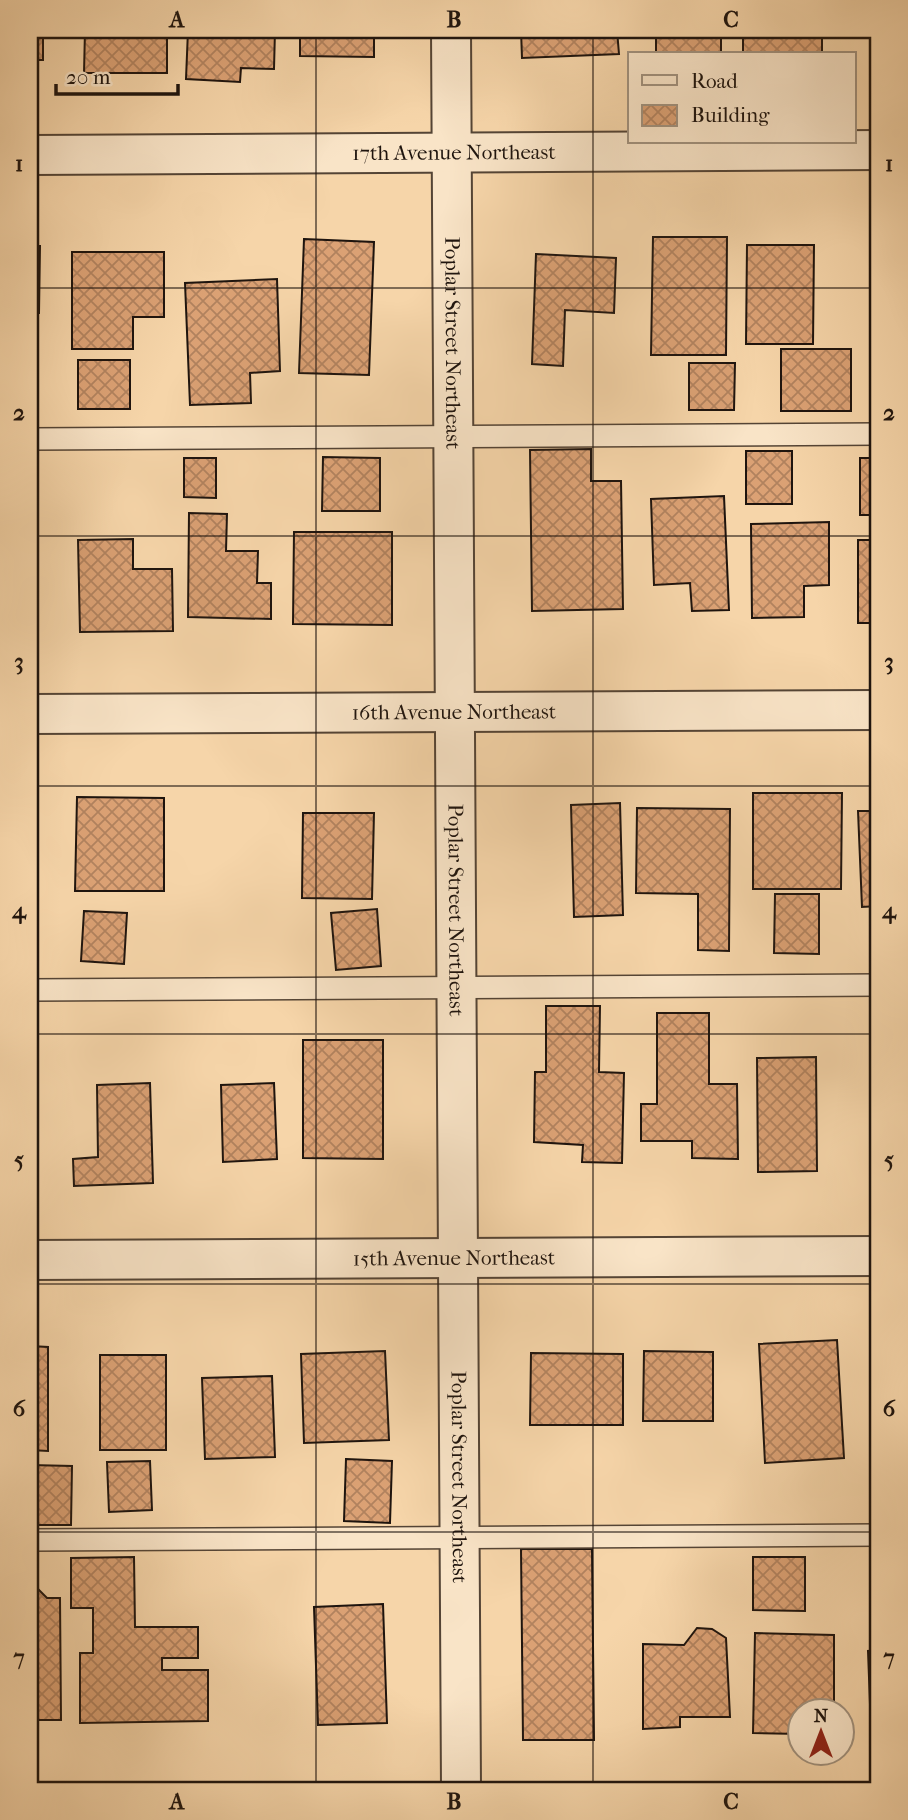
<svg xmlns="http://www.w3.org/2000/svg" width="908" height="1820" font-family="'IM FELL French Canon',serif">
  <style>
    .building { fill: url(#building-cross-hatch); stroke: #1e140e; stroke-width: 2 }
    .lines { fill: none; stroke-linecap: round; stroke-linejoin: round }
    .service-casing { stroke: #544435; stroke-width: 24 }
    .minor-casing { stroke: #544435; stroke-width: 42 }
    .service { stroke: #f9e4c7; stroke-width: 21 }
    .minor { stroke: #f9e4c7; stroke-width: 38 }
    .grid { fill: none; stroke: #1e140e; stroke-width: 2; stroke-opacity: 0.55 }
    .labels { text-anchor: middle; stroke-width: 7; stroke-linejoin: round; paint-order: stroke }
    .street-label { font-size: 21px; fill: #1e140e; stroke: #f9e4c7 }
    .neatline { fill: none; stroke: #1e140e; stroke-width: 2.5 }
    .grid-label { font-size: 23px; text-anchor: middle; font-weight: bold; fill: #1e140e }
  </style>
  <defs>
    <pattern id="building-cross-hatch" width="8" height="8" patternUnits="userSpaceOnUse" patternTransform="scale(1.75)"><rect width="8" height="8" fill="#dba174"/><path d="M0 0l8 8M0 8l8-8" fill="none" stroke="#b1825e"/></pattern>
  </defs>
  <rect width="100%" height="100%" fill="#f6d5a9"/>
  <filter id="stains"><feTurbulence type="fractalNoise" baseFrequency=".00286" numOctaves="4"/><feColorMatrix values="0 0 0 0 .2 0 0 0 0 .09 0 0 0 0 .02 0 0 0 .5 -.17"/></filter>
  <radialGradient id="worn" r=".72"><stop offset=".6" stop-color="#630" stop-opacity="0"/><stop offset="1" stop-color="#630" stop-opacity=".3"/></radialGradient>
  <path class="building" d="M 85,30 L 167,30 L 167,73 L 84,73 Z
    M 188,30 L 275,30 L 274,69 L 241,68 L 240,82 L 186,79 Z
    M 300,30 L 374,30 L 374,57 L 300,56 Z
    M 521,30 L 617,30 L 619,54 L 522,58 Z
    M 656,30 L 721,30 L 721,53 L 656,53 Z
    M 743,30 L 822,30 L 822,52 L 743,53 Z
    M 30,31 L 43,31 L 43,60 L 30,60 Z
    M 653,237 L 727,237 L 726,355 L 651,355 Z
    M 304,239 L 374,242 L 369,375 L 299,373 Z
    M 747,245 L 814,245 L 813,344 L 746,344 Z
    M 30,246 L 40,246 L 39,313 L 30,313 Z
    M 72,252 L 164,252 L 164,317 L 133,317 L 133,349 L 72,349 Z
    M 536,254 L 616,258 L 614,313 L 565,310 L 563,366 L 532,364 Z
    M 277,279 L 280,371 L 250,373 L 251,403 L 190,405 L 185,283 Z
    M 781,349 L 851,349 L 851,411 L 781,411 Z
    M 78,360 L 130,360 L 130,409 L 78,409 Z
    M 689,363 L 735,363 L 734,410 L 689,410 Z
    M 30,367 L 37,367 L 37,406 L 30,406 Z
    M 591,449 L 591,481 L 621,481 L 623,609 L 532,611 L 530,450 Z
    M 746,451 L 792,451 L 792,504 L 746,504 Z
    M 323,457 L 380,458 L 380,511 L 322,511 Z
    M 184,458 L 216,458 L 216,498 L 184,497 Z
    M 860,458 L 878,458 L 878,515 L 860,515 Z
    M 724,496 L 729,610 L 692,611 L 690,583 L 654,585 L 651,499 Z
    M 189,513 L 227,514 L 226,551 L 258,551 L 257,583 L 271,583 L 271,619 L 188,617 Z
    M 829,522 L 829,585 L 804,586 L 804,617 L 752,618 L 751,524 Z
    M 294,532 L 392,532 L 392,625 L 293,624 Z
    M 133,539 L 133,569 L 172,569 L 173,631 L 80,632 L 78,540 Z
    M 858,540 L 878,540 L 878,623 L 858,623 Z
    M 753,793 L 842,793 L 841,889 L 753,889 Z
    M 77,797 L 164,798 L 164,891 L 75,891 Z
    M 620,803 L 623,915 L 574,917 L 571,805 Z
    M 30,808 L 37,808 L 37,912 L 30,912 Z
    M 637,808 L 730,809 L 729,951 L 698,950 L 698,894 L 636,893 Z
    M 858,811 L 878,811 L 878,906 L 862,907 Z
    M 303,813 L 374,813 L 372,899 L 302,898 Z
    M 775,894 L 819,894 L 819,954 L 774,953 Z
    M 377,909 L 381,966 L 336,970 L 331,913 Z
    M 84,911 L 127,913 L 124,964 L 81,961 Z
    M 872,999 L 878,999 L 878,1046 L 872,1046 Z
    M 546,1006 L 600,1006 L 599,1072 L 624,1073 L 622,1163 L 582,1162 L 583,1145 L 534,1142 L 535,1072 L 546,1072 Z
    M 657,1013 L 709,1013 L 709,1084 L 737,1084 L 738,1159 L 692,1158 L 692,1141 L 641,1141 L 641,1104 L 657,1104 Z
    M 303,1040 L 383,1040 L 383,1159 L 303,1158 Z
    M 875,1050 L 878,1050 L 878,1166 L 874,1166 Z
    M 816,1057 L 817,1171 L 758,1172 L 757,1058 Z
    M 150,1083 L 153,1183 L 74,1186 L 73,1159 L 98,1157 L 97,1085 Z
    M 274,1083 L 277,1159 L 223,1162 L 221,1085 Z
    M 837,1340 L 844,1458 L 765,1463 L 759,1344 Z
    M 30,1346 L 48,1347 L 48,1451 L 30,1450 Z
    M 385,1351 L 389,1440 L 304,1443 L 301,1354 Z
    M 644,1351 L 713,1352 L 713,1421 L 643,1421 Z
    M 531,1353 L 623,1354 L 623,1425 L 530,1425 Z
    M 878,1354 L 878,1489 L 873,1355 Z
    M 100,1355 L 166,1355 L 166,1450 L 100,1450 Z
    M 272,1376 L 275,1457 L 205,1459 L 202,1378 Z
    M 346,1459 L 392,1461 L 390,1523 L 344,1521 Z
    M 150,1461 L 152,1510 L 109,1512 L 107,1462 Z
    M 30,1465 L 72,1466 L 71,1525 L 30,1525 Z
    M 521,1549 L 592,1549 L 594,1740 L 523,1740 Z
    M 134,1557 L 135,1627 L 198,1627 L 198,1658 L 162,1658 L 162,1670 L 208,1670 L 208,1721 L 80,1723 L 80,1653 L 93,1653 L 93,1608 L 71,1608 L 71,1558 Z
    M 753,1557 L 805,1557 L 805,1611 L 753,1610 Z
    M 30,1581 L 47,1598 L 60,1598 L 61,1720 L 30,1720 Z
    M 383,1604 L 387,1723 L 318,1725 L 314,1607 Z
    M 697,1628 L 712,1629 L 726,1638 L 730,1717 L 680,1717 L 680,1727 L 643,1729 L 643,1644 L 684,1645 Z
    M 755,1633 L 834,1635 L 834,1712 L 800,1712 L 800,1734 L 753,1733 Z
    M 878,1650 L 878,1704 L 870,1704 L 868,1651 Z"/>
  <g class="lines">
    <g class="service-casing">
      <path id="service" d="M 30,439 L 878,434
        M 30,990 L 878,985
        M 30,1540 L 878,1535"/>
    </g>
    <g class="minor-casing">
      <g id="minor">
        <path id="s1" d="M 451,30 L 461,1790"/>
        <path id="s2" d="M 30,155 L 878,150"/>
        <path id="s3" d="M 30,714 L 878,710"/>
        <path id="s4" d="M 30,1260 L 878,1256"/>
      </g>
    </g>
    <use href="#service" class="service"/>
    <use href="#minor" class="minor"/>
  </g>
  <path class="grid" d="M 316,30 L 316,1790M 593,30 L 593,1790M 30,288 L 878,288M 30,536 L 878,536M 30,786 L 878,786M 30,1034 L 878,1034M 30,1284 L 878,1284M 30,1532 L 878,1532"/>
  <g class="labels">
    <g class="street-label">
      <text dy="7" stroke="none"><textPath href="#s2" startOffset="424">17th Avenue Northeast</textPath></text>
      <text dy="7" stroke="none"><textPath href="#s1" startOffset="313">Poplar Street Northeast</textPath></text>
      <text dy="7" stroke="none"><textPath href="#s3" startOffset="424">16th Avenue Northeast</textPath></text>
      <text dy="7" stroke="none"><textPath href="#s1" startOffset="880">Poplar Street Northeast</textPath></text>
      <text dy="7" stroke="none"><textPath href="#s4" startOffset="424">15th Avenue Northeast</textPath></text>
      <text dy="7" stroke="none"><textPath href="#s1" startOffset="1447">Poplar Street Northeast</textPath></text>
    </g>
  </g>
  <rect width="908" height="1820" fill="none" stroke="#f6d5a9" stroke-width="77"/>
  <rect x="628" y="52" width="228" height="91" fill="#f9e4c7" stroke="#a1917d" stroke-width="2"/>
  <rect x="642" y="75" width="35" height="10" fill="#f9e4c7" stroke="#a1917d" stroke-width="2"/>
  <text x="691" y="88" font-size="21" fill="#1e140e">Road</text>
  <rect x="642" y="105" width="35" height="21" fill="url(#building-cross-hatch)" stroke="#a1917d" stroke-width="2"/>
  <text x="691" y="122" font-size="21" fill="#1e140e">Building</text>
  <g transform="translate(821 1732)"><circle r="33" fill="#f9e4c7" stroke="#a1917d" stroke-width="2"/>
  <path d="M0-5L12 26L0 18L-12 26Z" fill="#8f2418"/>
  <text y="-10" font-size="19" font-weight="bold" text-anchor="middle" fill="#1e140e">N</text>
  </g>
  <path d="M56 84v10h122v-10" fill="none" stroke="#1e140e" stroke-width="3.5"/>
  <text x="66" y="84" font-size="21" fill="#1e140e" stroke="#f9e4c7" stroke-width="5" paint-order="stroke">20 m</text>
  <rect x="38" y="38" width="832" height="1744" class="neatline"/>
  <g class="grid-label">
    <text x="177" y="27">A</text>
    <text x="454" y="27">B</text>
    <text x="731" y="27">C</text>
    <text x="19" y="171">1</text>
    <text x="889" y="171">1</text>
    <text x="19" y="420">2</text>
    <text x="889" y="420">2</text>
    <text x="19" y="669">3</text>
    <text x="889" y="669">3</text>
    <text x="19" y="918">4</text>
    <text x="889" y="918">4</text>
    <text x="19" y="1167">5</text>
    <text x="889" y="1167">5</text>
    <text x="19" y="1416">6</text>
    <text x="889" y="1416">6</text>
    <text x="19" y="1665">7</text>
    <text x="889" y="1665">7</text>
    <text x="177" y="1809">A</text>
    <text x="454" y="1809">B</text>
    <text x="731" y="1809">C</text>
  </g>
  <rect width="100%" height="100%" filter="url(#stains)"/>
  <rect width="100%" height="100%" fill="url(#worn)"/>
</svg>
